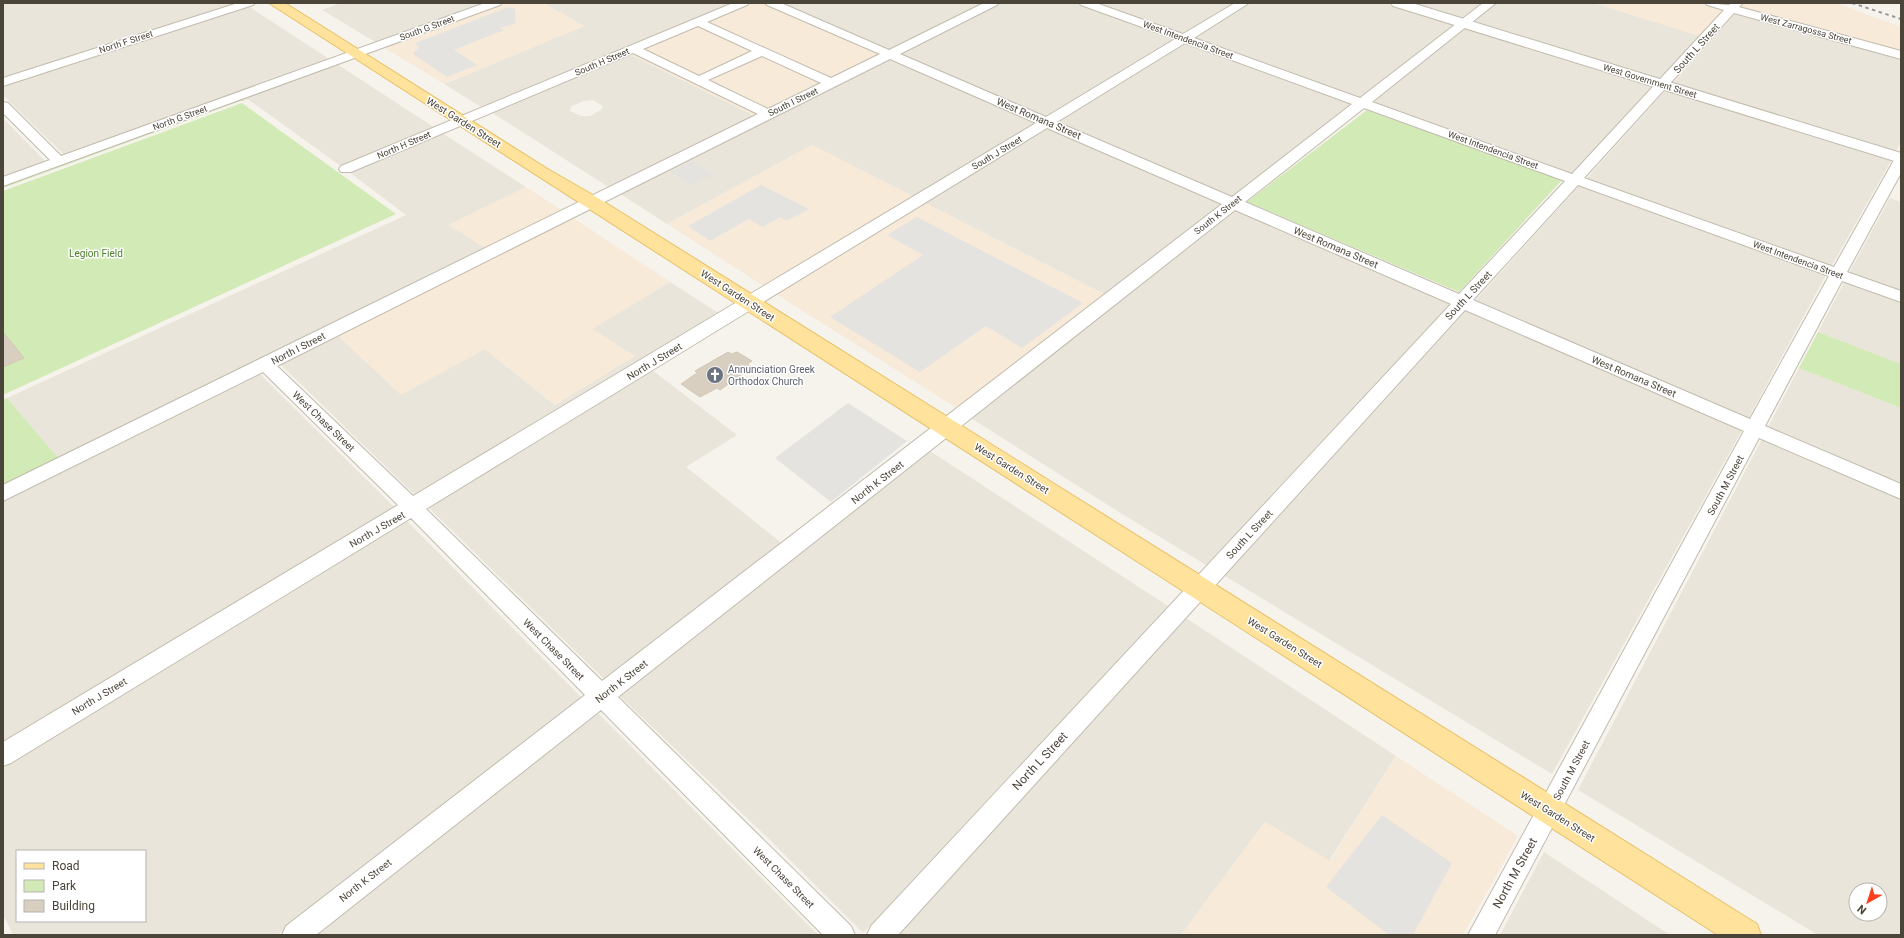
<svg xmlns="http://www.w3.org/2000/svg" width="1904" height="938" font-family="Roboto,sans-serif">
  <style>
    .residential { fill: #eae5da; fill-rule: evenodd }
    .commercial { fill: #f7ead8 }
    .green { fill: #d2eab5 }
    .parking { fill: #e5e3e0 }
    .building { fill: #d8cfc1; stroke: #d3c7b4 }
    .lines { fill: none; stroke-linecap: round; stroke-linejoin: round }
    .minor-casing { stroke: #c2bbae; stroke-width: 2 }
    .tertiary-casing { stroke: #c2bbae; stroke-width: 2 }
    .primary-casing { stroke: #e6c16a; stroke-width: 2 }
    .minor { fill: #fff; fill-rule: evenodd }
    .tertiary { fill: #fff; fill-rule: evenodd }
    .primary { fill: #ffe39c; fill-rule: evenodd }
    .rail { stroke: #9a9a9a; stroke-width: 2; stroke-dasharray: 3.5 3.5; stroke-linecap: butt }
    .labels { text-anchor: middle; stroke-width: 3; stroke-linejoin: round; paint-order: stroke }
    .far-street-label { font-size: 9px; fill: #4b4439; stroke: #fff }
    .street-label { font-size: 10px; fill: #4b4439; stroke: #fff }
    .park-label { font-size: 10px; fill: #4a7f2a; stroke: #fff }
    .worship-label { font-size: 10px; fill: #5b616d; stroke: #fff; text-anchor: start }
    .near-street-label { font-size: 12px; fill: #4b4439; stroke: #fff }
  </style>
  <rect width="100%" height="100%" fill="#f6f3ec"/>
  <path class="residential" d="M 8,3 L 241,3 L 3,79 L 3,4 Z
    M 341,3 L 489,3 L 377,43 L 322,10 Z
    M 543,3 L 735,3 L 483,108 L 444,84 L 584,26 Z
    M 781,3 L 985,3 L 890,50 Z
    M 1001,3 L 1075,3 L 1175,39 L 1047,117 L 899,54 Z
    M 1095,3 L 1236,3 L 1183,34 Z
    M 1251,3 L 1389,3 L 1455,24 L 1360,98 L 1193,38 Z
    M 1408,3 L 1482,3 L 1461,19 Z
    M 1497,3 L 1594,3 L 1700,36 L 1658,80 L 1472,23 Z
    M 248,6 L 331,60 L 65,156 L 3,95 L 3,85 Z
    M 1736,13 L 1901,57 L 1901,142 L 1895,153 L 1672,84 Z
    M 1467,27 L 1653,85 L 1571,174 L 1372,102 Z
    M 1186,43 L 1353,103 L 1232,197 L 1058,121 Z
    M 629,54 L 755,116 L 610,188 L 491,112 ZM 593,100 L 603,106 L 601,110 L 590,116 L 581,116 L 570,111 L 572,106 L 584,101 Z
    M 890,58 L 1037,123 L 914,197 L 812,145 L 667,224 L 619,193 Z
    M 337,64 L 435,128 L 342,167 L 249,100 L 242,99 Z
    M 1667,89 L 1892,159 L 1831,267 L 1586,179 Z
    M 3,118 L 47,163 L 3,179 Z
    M 1048,127 L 1223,204 L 1106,295 L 925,203 Z
    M 442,133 L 526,187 L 449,225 L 487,249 L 59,459 L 7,398 L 406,215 L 349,172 Z
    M 1579,186 L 1826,275 L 1748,419 L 1475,301 Z
    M 1890,198 L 1901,202 L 1901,292 L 1849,273 Z
    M 1236,210 L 1451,303 L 1206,565 L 1114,509 L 971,418 Z
    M 1845,281 L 1901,302 L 1901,364 L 1818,332 Z
    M 670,282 L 720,314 L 417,497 L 279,363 L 336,334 L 401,394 L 485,349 L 555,405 L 635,356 L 591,329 Z
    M 1467,310 L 1742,430 L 1552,774 L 1225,576 Z
    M 1799,368 L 1901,408 L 1901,484 L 1768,427 Z
    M 652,370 L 737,435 L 686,467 L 783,544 L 606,681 L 428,507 Z
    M 259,373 L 396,509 L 3,745 L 3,500 Z
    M 1762,439 L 1901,499 L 1901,935 L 1818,935 L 1578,790 ZM 1856,890 L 1880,890 L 1880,914 L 1856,914 Z
    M 930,451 L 1168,606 L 863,933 L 771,841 L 619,695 Z
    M 406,520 L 583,699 L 277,935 L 13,935 L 3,914 L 3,765 ZM 17,851 L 145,851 L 145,921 L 17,921 Z
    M 1186,618 L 1396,756 L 1329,861 L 1265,822 L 1181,935 L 899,935 Z
    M 597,712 L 818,935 L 314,935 Z
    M 1544,852 L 1670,935 L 1500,935 Z"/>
  <path class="commercial" d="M 504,3 L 543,3 L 585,26 L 444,84 L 383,47 Z
    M 750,3 L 761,3 L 881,55 L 755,116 L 629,54 Z
    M 1594,3 L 1702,3 L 1724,9 L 1700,36 Z
    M 1745,3 L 1836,3 L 1901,27 L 1901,52 L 1740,8 Z
    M 812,145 L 914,197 L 765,287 L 667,224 Z
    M 526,187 L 563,211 L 487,249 L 448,225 Z
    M 925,203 L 1106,295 L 958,409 L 776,294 Z
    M 572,217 L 670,282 L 592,329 L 635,356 L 555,405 L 485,349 L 401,395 L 336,334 Z
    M 1396,756 L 1518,836 L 1463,935 L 1181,935 L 1265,822 L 1330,861 Z"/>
  <path class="green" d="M 242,99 L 245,101 L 240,101 L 3,188 L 3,186 Z
    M 242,103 L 396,214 L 3,395 L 3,191 Z
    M 1367,110 L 1562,180 L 1459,292 L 1247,202 Z
    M 1818,332 L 1901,364 L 1901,408 L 1799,368 Z
    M 7,398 L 59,459 L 3,487 L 3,400 Z"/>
  <path class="parking" d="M 509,7 L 515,9 L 516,23 L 500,28 L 504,30 L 454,50 L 477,65 L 447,77 L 413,54 L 419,47 L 415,43 Z
    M 692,161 L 714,174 L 692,186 L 670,172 Z
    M 761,185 L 809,209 L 786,221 L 781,217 L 762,227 L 749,219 L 710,241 L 688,226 Z
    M 917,217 L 1083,303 L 1022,348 L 986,326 L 920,372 L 830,317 L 923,255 L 887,235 Z
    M 848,403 L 907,441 L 831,502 L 775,458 Z
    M 1382,815 L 1452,863 L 1413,935 L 1389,935 L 1326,887 Z"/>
  <path class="building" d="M 3,332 L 24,358 L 3,367 Z
    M 728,352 L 732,354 L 737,352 L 752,361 L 747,364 L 752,367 L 720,390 L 717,388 L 700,397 L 681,384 L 697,373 L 695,371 Z"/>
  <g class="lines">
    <g class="minor-casing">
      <path id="minor" d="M 238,3 L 255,3 L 253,5 L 3,86 L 3,78 Z
        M 485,3 L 502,3 L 500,5 L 3,186 L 3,177 L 50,160 L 3,113 L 3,102 L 8,103 L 61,156 Z
        M 733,3 L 749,3 L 747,5 L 707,22 L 831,78 L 880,54 L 767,5 L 765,3 L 781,3 L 889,50 L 984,3 L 999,3 L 997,5 L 900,54 L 1046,117 L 1175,39 L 1081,5 L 1079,3 L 1096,3 L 1183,34 L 1235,3 L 1249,3 L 1194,38 L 1360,98 L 1483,3 L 1496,3 L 1372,102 L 1572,174 L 1724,10 L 1707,5 L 1705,3 L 1729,5 L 1731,3 L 1743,3 L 1739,7 L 1901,51 L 1901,59 L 1734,13 L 1584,178 L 1834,267 L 1894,160 L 1896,157 L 1901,156 L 1901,173 L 1847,272 L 1901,291 L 1901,302 L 1842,281 L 1765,426 L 1901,484 L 1901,499 L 1759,438 L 1495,935 L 1468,935 L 1744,431 L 1465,310 L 898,935 L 867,935 L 871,926 L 1451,304 L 1235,210 L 618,697 L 851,926 L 855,935 L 823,935 L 601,710 L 316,935 L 282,935 L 286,926 L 585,695 L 411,518 L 11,763 L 3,766 L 3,742 L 398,505 L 263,372 L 3,501 L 3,485 L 758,114 L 633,53 L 351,172 L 341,172 L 339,169 L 341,166 ZM 698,26 L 752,51 L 699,76 L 643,49 ZM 1185,43 L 1352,104 L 1232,197 L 1057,122 ZM 762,56 L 821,83 L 768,109 L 708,80 ZM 890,59 L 1036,123 L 413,496 L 277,366 ZM 1364,108 L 1565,181 L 1459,294 L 1245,202 ZM 1047,128 L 1222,204 L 602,681 L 426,509 ZM 1578,185 L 1829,276 L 1750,419 L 1473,300 Z"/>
    </g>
    <g class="tertiary-casing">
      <path id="tertiary" d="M 1391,3 L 1412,3 L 1901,153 L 1901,163 L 1393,6 Z"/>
    </g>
    <g class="primary-casing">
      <path id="primary" d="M 269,3 L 285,3 L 546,168 L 598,198 L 1757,924 L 1761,935 L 1718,935 Z"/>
    </g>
    <use href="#minor" class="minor"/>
    <use href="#tertiary" class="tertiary"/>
    <use href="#primary" class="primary"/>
    <path class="rail" d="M 1852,3 L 1901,19"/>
  </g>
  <defs>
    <g id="church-disc" transform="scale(0.9)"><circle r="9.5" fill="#6b7280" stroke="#fff"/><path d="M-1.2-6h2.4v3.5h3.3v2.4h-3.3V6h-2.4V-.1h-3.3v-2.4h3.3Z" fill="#fff"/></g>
  </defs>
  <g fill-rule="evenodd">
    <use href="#church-disc" x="715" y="375"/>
  </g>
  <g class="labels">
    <g class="far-street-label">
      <text transform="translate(427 28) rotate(-20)" y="3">South G Street</text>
      <text transform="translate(1806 29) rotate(15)" y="3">West Zarragossa Street</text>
      <text transform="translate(1188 40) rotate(20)" y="3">West Intendencia Street</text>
      <text transform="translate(126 42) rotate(-18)" y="3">North F Street</text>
      <text transform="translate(602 62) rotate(-23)" y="3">South H Street</text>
      <text transform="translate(1650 81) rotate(17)" y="3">West Government Street</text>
      <text transform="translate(793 102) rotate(-26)" y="3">South I Street</text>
      <text transform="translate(180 118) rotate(-20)" y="3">North G Street</text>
      <text transform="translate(404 145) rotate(-23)" y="3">North H Street</text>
      <text transform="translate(1493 150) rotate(20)" y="3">West Intendencia Street</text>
      <text transform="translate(997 153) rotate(-31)" y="3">South J Street</text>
      <text transform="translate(1218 215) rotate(-38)" y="3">South K Street</text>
      <text transform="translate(1798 260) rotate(20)" y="3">West Intendencia Street</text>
    </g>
    <g class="street-label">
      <text transform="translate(1696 48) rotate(-48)" y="4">South L Street</text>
      <text transform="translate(1039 118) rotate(23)" y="4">West Romana Street</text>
      <text transform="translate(464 122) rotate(32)" y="4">West Garden Street</text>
      <text transform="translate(1336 247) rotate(23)" y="4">West Romana Street</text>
      <text transform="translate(738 295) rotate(33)" y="4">West Garden Street</text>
      <text transform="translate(1468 295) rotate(-47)" y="4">South L Street</text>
      <text transform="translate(298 348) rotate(-27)" y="4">North I Street</text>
      <text transform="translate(654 361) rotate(-31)" y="4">North J Street</text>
      <text transform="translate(1634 376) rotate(23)" y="4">West Romana Street</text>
      <text transform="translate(324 421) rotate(44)" y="4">West Chase Street</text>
      <text transform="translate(1012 468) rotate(32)" y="4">West Garden Street</text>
      <text transform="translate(877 482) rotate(-38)" y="4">North K Street</text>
      <text transform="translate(1725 485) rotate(-62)" y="4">South M Street</text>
      <text transform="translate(377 529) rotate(-30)" y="4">North J Street</text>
      <text transform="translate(1249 534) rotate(-47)" y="4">South L Street</text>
      <text transform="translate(1285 642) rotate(32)" y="4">West Garden Street</text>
      <text transform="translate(554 649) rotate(45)" y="4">West Chase Street</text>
      <text transform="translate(621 681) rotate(-38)" y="4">North K Street</text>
      <text transform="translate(99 696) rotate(-31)" y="4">North J Street</text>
      <text transform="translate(1571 770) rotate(-62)" y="4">South M Street</text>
      <text transform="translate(1558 816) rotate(32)" y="4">West Garden Street</text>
      <text transform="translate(784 877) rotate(45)" y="4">West Chase Street</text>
      <text transform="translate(365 880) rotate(-38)" y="4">North K Street</text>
    </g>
    <g class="park-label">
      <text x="96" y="257">Legion Field</text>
    </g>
    <g class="worship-label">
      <text x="728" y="373">Annunciation Greek<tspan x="728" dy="12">Orthodox Church</tspan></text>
    </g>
    <g class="near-street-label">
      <text transform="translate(1040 761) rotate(-47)" y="4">North L Street</text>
      <text transform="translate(1515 873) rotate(-61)" y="4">North M Street</text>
    </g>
  </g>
  <rect width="1904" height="938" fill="none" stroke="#4b4439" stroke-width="8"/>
  <rect x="16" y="850" width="130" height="72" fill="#ffffff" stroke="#b7b4b0"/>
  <rect x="24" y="863" width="20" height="6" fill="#ffe39c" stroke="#b7b4b0"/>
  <text x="52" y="870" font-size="12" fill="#4b4439">Road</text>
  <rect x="24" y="880" width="20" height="12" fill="#d2eab5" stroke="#b7b4b0"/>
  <text x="52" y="890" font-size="12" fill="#4b4439">Park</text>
  <rect x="24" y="900" width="20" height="12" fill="#d8cfc1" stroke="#b7b4b0"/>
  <text x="52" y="910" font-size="12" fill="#4b4439">Building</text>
  <g transform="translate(1868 902) rotate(219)"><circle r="19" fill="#ffffff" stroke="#b7b4b0"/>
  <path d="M0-3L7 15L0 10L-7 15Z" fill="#fc3f1d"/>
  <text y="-6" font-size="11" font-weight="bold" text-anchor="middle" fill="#4b4439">N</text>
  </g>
</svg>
